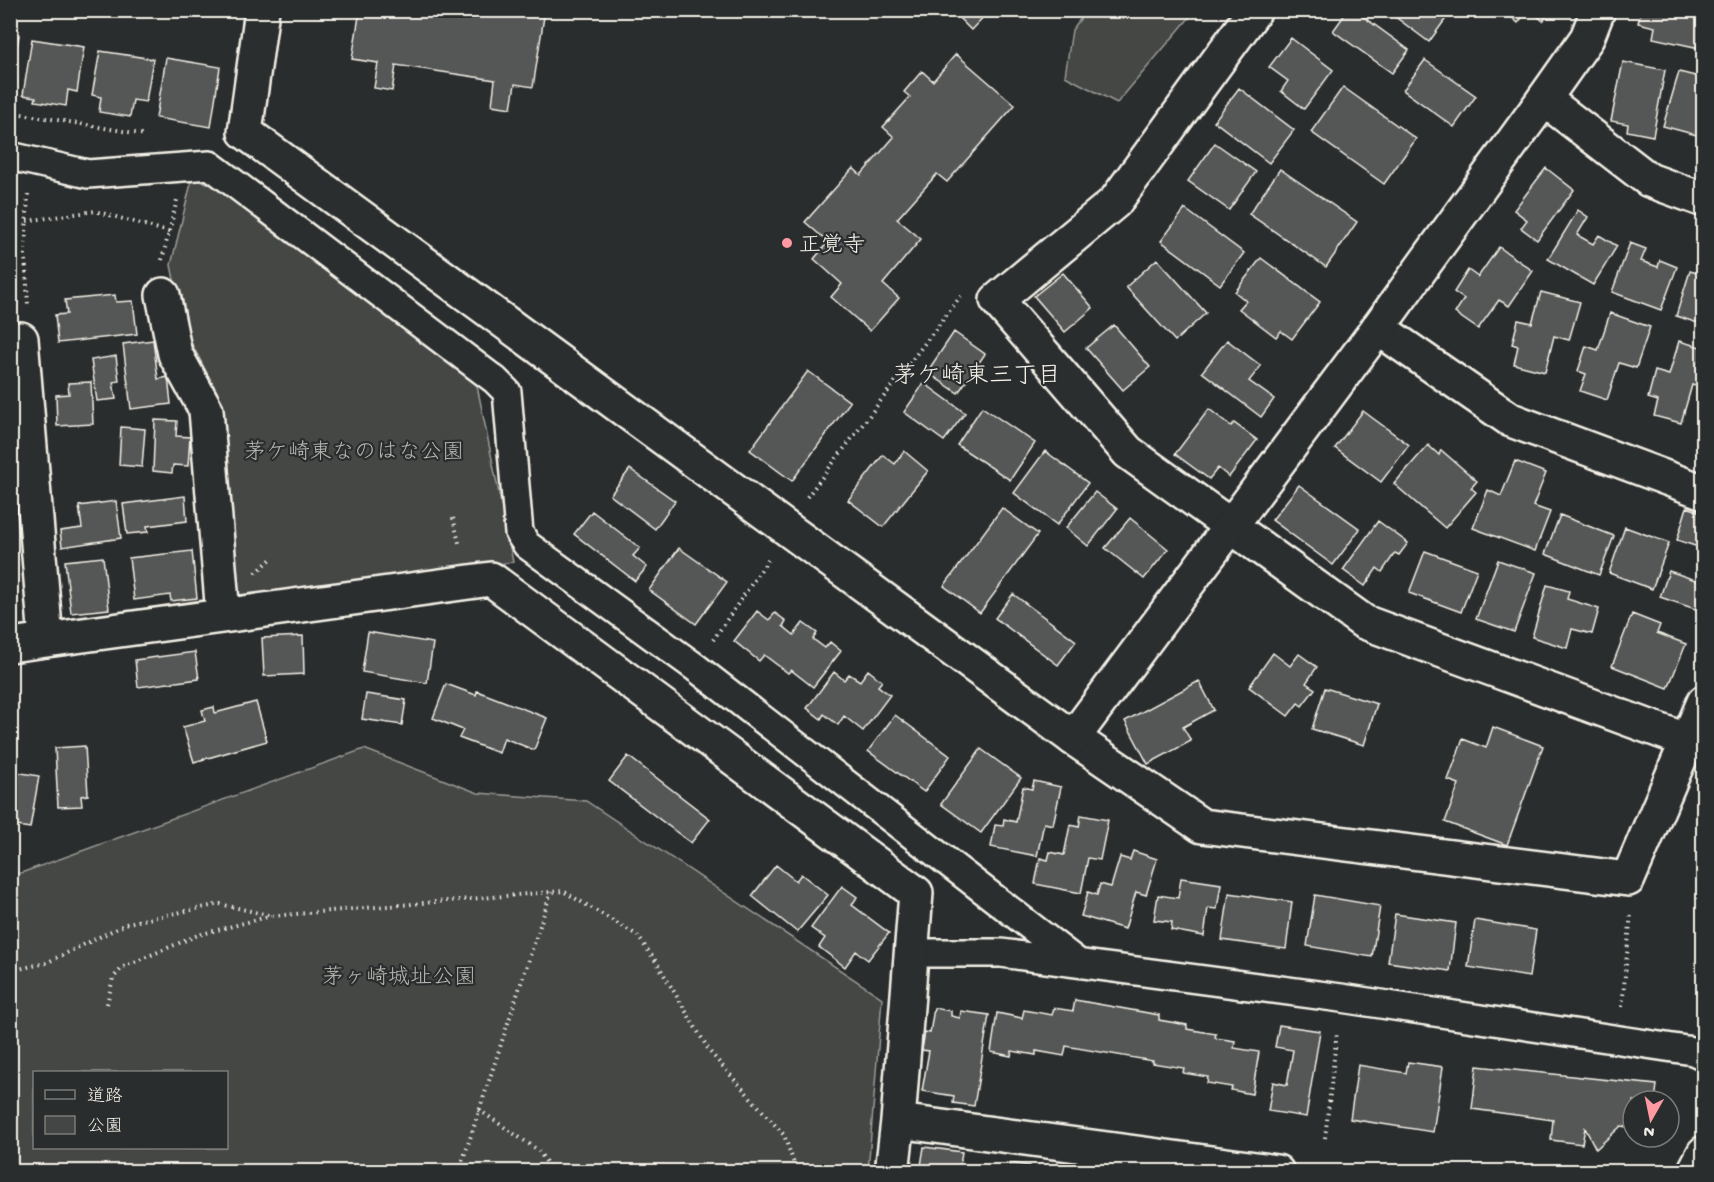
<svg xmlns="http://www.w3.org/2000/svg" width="1714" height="1182" font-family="'Gochi Hand','Klee One',sans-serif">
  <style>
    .green { fill: #444645; stroke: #9c9c96; stroke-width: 1.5; fill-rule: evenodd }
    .building { fill: #555756; stroke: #f4f1e8; stroke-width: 1.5 }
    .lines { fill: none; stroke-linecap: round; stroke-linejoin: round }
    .pedestrian-casing { stroke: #f4f1e8; stroke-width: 32 }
    .minor-casing { stroke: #f4f1e8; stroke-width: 38 }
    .tertiary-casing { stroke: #f4f1e8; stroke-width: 38 }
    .path { stroke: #f4f1e8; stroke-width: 4; stroke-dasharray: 1.5 4.5; stroke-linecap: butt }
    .pedestrian { stroke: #2a2d2e; stroke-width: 27 }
    .minor { stroke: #2a2d2e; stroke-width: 33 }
    .tertiary { stroke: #2a2d2e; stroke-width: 33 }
    .poi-dot { fill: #ff9aa2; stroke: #2a2d2e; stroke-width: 2 }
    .labels { text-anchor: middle; stroke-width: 4.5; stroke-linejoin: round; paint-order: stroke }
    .poi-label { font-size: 22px; fill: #f4f1e8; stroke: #2a2d2e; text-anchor: start }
    .park-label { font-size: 22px; fill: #b6b5af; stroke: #2a2d2e }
    .neighbourhood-label { font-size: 24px; fill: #f4f1e8; stroke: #2a2d2e }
  </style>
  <rect width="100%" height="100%" fill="#2a2d2e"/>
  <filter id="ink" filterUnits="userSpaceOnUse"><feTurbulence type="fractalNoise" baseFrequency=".0167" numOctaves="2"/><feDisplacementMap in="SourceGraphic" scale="12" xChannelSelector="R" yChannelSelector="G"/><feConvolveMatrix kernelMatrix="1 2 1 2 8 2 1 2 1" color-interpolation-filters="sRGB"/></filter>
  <g filter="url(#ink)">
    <path class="green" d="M 1087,10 L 1195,10 L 1195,11 L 1117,103 L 1065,76 L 1072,30 Z
      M 192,179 L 215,185 L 475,376 L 513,562 L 236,597 L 217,392 L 184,329 L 171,265 Z
      M 364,749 L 478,793 L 586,801 L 882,998 L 868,1171 L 11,1171 L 11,873 L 21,873 ZM 34,1072 L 226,1072 L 226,1148 L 34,1148 Z"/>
    <path class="building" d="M 360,10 L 545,10 L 533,87 L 515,84 L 511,108 L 492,105 L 495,80 L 396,65 L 392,91 L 374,88 L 378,63 L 352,59 Z
      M 951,10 L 990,10 L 971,30 Z
      M 1348,10 L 1354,10 L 1409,50 L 1392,73 L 1333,31 Z
      M 1386,10 L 1452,10 L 1429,42 Z
      M 1503,10 L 1528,10 L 1518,23 Z
      M 1530,10 L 1552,10 L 1543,21 Z
      M 1641,10 L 1704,10 L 1704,49 L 1653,38 L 1655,27 L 1638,23 Z
      M 10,33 L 19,35 L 10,89 Z
      M 1291,38 L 1333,70 L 1304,109 L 1281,91 L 1288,81 L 1269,67 Z
      M 32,39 L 84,47 L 77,92 L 68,90 L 66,106 L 35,101 L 36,97 L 23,95 Z
      M 100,51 L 153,59 L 146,102 L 133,100 L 130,117 L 99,112 L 101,97 L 92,95 Z
      M 956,54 L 1015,105 L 947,182 L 937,174 L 897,219 L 921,239 L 883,284 L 899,298 L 870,331 L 831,297 L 842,284 L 814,259 L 828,242 L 805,222 L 853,168 L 861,175 L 894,137 L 883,127 L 910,97 L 904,92 L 922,71 L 933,81 Z
      M 166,58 L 220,67 L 211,127 L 156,118 Z
      M 1425,60 L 1476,96 L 1454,127 L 1403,90 Z
      M 1623,62 L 1665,70 L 1653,136 L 1627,131 L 1628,124 L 1611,121 Z
      M 1679,72 L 1704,78 L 1704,137 L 1663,126 Z
      M 1343,87 L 1416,139 L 1384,184 L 1311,132 Z
      M 1239,88 L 1294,130 L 1269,163 L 1214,121 Z
      M 1215,143 L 1256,172 L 1229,210 L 1188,181 Z
      M 1546,168 L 1574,190 L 1537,240 L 1521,228 L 1527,220 L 1514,210 Z
      M 1280,169 L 1357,222 L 1326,267 L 1249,214 Z
      M 1185,209 L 1244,253 L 1220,285 L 1161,241 Z
      M 1578,210 L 1588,217 L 1577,235 L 1593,244 L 1599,235 L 1617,246 L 1593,285 L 1548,259 Z
      M 1630,243 L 1646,249 L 1641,261 L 1658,267 L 1660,260 L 1677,267 L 1661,310 L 1612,292 Z
      M 1499,247 L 1533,271 L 1509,306 L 1499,300 L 1478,329 L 1455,313 L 1464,299 L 1454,292 L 1468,270 L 1478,277 Z
      M 1261,258 L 1320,302 L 1292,339 L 1281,331 L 1276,337 L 1239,309 L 1246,301 L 1235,292 Z
      M 1157,259 L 1206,313 L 1175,341 L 1126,287 Z
      M 1690,271 L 1704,275 L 1704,325 L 1676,316 Z
      M 1063,273 L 1093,308 L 1065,332 L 1034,296 Z
      M 1541,292 L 1580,302 L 1569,340 L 1554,336 L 1545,372 L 1514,364 L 1518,346 L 1512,344 L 1518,320 L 1532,323 Z
      M 115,295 L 116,302 L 133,301 L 137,334 L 58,343 L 55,315 L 67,314 L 65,300 Z
      M 1610,313 L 1650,327 L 1636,368 L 1619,363 L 1607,400 L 1580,391 L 1586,374 L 1578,371 L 1586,346 L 1598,350 Z
      M 1114,325 L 1150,367 L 1123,390 L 1086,348 Z
      M 954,332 L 985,354 L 958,393 L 927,372 Z
      M 153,340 L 158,379 L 168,377 L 171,404 L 131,409 L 123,344 Z
      M 1227,340 L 1261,366 L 1249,381 L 1274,399 L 1261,417 L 1202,372 Z
      M 1679,341 L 1704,348 L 1704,388 L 1692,385 L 1681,423 L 1654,416 L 1658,401 L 1648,398 L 1655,371 L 1669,375 Z
      M 116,356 L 119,381 L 113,382 L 116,399 L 97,401 L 91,360 Z
      M 808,371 L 850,402 L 792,481 L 750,450 Z
      M 91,382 L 93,424 L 57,426 L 56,395 L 69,394 L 68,383 Z
      M 924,383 L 965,413 L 944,441 L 904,412 Z
      M 982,407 L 1035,443 L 1010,480 L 957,445 Z
      M 1209,409 L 1231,426 L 1234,423 L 1257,440 L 1229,477 L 1218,468 L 1209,479 L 1175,454 Z
      M 1363,411 L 1409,445 L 1381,482 L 1335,448 Z
      M 155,420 L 177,421 L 176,436 L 190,437 L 188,466 L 173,465 L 172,473 L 153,471 Z
      M 121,427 L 145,429 L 142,467 L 119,465 Z
      M 1428,445 L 1439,455 L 1441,450 L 1477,481 L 1471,488 L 1476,492 L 1445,528 L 1394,484 Z
      M 904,451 L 928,471 L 883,527 L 848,500 L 883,455 L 895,464 Z
      M 1045,451 L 1088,483 L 1057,525 L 1014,493 Z
      M 1515,461 L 1546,473 L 1533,506 L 1550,512 L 1535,551 L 1473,528 L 1488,490 L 1501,496 Z
      M 630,469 L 675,501 L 655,529 L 610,495 Z
      M 1299,485 L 1360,529 L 1333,565 L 1272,520 Z
      M 1095,492 L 1117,509 L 1088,546 L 1066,528 Z
      M 185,496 L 187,521 L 147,526 L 148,532 L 127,534 L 123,504 Z
      M 116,501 L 121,538 L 62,547 L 60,531 L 82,528 L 79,506 Z
      M 1687,507 L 1704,513 L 1704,549 L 1677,540 Z
      M 1002,508 L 1038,534 L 980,613 L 944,586 Z
      M 592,511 L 640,548 L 633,556 L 647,567 L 635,581 L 574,534 Z
      M 1560,515 L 1614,536 L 1599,575 L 1545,554 Z
      M 1130,518 L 1168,549 L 1144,579 L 1105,548 Z
      M 1378,521 L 1408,543 L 1399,555 L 1395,553 L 1382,572 L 1377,568 L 1365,586 L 1343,570 Z
      M 1625,527 L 1669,543 L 1652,589 L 1609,573 Z
      M 679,548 L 727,582 L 696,624 L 649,590 Z
      M 192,551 L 197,598 L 171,601 L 170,595 L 134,600 L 129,558 Z
      M 1425,551 L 1477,570 L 1461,612 L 1409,593 Z
      M 103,557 L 109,609 L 71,613 L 65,561 Z
      M 1498,560 L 1536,573 L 1514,632 L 1476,619 Z
      M 1669,571 L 1704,583 L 1704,612 L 1660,597 Z
      M 1547,585 L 1569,591 L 1567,599 L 1599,609 L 1592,634 L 1572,629 L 1567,648 L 1532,637 Z
      M 1013,594 L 1076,641 L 1058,665 L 995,618 Z
      M 757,611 L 769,620 L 775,613 L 786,621 L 783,626 L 794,635 L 803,623 L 817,633 L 813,639 L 825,648 L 830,642 L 841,651 L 813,687 L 791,670 L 788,673 L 764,655 L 759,661 L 734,641 Z
      M 1632,614 L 1660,625 L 1657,633 L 1686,644 L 1668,688 L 1612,666 Z
      M 368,632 L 433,643 L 427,683 L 362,672 Z
      M 303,636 L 304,674 L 264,676 L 262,638 Z
      M 195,652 L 199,679 L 138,687 L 135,660 Z
      M 1273,653 L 1290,666 L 1299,654 L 1317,667 L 1306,683 L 1315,689 L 1302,706 L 1298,703 L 1288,716 L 1249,687 Z
      M 868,670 L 882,681 L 878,686 L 890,695 L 863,731 L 844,716 L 838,725 L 824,714 L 821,719 L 807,708 L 834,672 L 844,680 L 849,674 L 860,681 Z
      M 1199,681 L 1214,710 L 1183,727 L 1191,741 L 1148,764 L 1125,721 Z
      M 446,684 L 476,695 L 477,691 L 547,718 L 534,750 L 504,738 L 499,753 L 459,738 L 463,730 L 433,718 Z
      M 1325,688 L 1377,704 L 1364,745 L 1312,729 Z
      M 366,694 L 406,700 L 402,725 L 362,719 Z
      M 256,702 L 267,741 L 194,762 L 183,727 L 205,721 L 202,710 L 214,707 L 215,713 Z
      M 895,715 L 950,756 L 924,792 L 868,751 Z
      M 1493,727 L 1543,746 L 1507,845 L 1445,822 L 1459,784 L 1448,780 L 1463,739 L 1486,748 Z
      M 85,746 L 88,795 L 81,796 L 82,806 L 58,807 L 55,748 Z
      M 981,749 L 1021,778 L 981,833 L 941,804 Z
      M 628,756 L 710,819 L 691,843 L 609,781 Z
      M 10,771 L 39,776 L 30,828 L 10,825 Z
      M 1034,781 L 1061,787 L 1053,825 L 1044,823 L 1037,856 L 991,847 L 995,825 L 1003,826 L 1004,819 L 1016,822 L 1023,787 L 1032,789 Z
      M 1081,815 L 1108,820 L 1100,860 L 1088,858 L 1081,893 L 1035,884 L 1040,858 L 1048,860 L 1050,852 L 1064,855 L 1070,825 L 1079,827 Z
      M 1133,851 L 1157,859 L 1146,895 L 1136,892 L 1125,929 L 1081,916 L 1088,892 L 1097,895 L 1100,884 L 1111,887 L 1120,857 L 1130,860 Z
      M 776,865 L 796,881 L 801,874 L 828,895 L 797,932 L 752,896 Z
      M 1181,878 L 1221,884 L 1217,909 L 1208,908 L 1204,936 L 1171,930 L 1172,922 L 1154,920 L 1158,895 L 1178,898 Z
      M 842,886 L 857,897 L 852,905 L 889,933 L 868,960 L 856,951 L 845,967 L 819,947 L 825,938 L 811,928 Z
      M 1229,893 L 1292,902 L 1286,949 L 1222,940 Z
      M 1315,895 L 1380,906 L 1372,957 L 1307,946 Z
      M 1395,914 L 1456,923 L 1450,971 L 1388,962 Z
      M 1475,920 L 1536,930 L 1529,977 L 1468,967 Z
      M 1075,1000 L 1159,1015 L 1159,1020 L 1187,1025 L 1187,1029 L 1216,1034 L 1215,1038 L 1235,1041 L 1234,1048 L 1259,1052 L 1252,1094 L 1231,1090 L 1232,1087 L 1207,1083 L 1208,1077 L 1183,1073 L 1184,1068 L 1152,1063 L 1153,1061 L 1066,1046 L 1064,1056 L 1036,1051 L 1036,1055 L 1012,1051 L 1011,1056 L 991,1052 L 997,1013 L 1022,1018 L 1024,1010 L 1052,1015 L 1054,1008 L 1073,1011 Z
      M 934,1008 L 951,1011 L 951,1016 L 960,1018 L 961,1011 L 989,1015 L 974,1106 L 953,1103 L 954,1096 L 922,1091 L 929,1051 L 922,1050 L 925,1032 L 930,1033 Z
      M 1279,1025 L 1320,1031 L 1306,1117 L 1268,1111 L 1273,1082 L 1287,1085 L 1293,1050 L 1275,1047 Z
      M 1408,1062 L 1443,1067 L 1433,1132 L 1350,1119 L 1358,1065 L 1406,1073 Z
      M 1477,1066 L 1657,1085 L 1655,1101 L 1633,1101 L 1633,1128 L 1621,1126 L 1596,1149 L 1585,1128 L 1582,1144 L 1551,1140 L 1553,1120 L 1472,1109 Z
      M 924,1147 L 962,1152 L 959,1172 L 920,1172 Z
      M 1010,1163 L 1030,1166 L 1029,1172 L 1009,1172 Z"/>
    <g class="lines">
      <g class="pedestrian-casing">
        <path id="pedestrian" d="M 10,156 L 88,174 L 210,165 L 495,380 L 507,392 L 519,533 L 527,545 L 695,667 L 1078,963
          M 911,953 L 1001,953 L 1341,998 L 1693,1051 L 1704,1056"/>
      </g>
      <g class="minor-casing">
        <path id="minor" d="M 1255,10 L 1115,202 L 997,300 L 1128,452 L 1364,622 L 1688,741
          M 1544,99 L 1649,180 L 1704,200
          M 163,295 L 175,354 L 206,410 L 223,615
          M 1378,328 L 1511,420 L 1704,492
          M 10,341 L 21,339 L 46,640
          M 10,645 L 491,579 L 916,893 L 898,1121 L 892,1172
          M 1073,738 L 1202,826 L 1628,879 L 1704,702
          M 898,1121 L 1277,1172"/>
      </g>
      <g class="tertiary-casing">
        <path id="tertiary" d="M 262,10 L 245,132 L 1073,738 L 1378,328 L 1544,99 L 1587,38 L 1598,10
          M 1694,1172 L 1704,1153"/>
      </g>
      <path class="path" d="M 10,112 L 146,135
        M 28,194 L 25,254 L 28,304
        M 27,221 L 95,211 L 169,232
        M 162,260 L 177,200
        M 807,497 L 961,296
        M 453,518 L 460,547
        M 256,573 L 271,559
        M 713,640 L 768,560
        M 10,971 L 46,963 L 128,923 L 220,904 L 272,916 L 563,891 L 637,935 L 657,963 L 710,1052 L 784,1135 L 797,1172
        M 107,1004 L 113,978 L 123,967 L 198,935 L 271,916
        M 1622,1007 L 1631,913
        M 479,1110 L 538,1150 L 553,1172
        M 1325,1138 L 1337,1032
        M 459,1172 L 551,892"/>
      <use href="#pedestrian" class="pedestrian"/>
      <use href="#minor" class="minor"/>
      <use href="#tertiary" class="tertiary"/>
    </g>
  </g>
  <circle class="poi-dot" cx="787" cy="243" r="6"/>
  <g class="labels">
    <g class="poi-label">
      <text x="799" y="251">正覚寺</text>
    </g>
    <g class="park-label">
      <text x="354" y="458">茅ケ崎東なのはな公園</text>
      <text x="399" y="983">茅ヶ崎城址公園</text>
    </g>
    <g class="neighbourhood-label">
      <text x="977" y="382">茅ケ崎東三丁目</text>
    </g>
  </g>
  <rect width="1714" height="1182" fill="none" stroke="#2a2d2e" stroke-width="36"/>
  <rect x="18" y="18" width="1678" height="1146" fill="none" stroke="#f4f1e8" stroke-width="2" filter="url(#ink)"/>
  <rect x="33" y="1071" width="195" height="78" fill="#2a2d2e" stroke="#7b7b78" stroke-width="1.5"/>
  <rect x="45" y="1090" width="30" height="9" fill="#2a2d2e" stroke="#7b7b78" stroke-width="1.5"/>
  <text x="87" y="1101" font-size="18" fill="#f4f1e8">道路</text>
  <rect x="45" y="1116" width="30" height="18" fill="#444645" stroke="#7b7b78" stroke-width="1.5"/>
  <text x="87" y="1131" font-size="18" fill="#f4f1e8">公園</text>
  <g transform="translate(1651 1119) rotate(189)"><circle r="28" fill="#2a2d2e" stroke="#7b7b78" stroke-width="1.5"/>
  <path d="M0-4.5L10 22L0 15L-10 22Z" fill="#ff9aa2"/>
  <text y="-9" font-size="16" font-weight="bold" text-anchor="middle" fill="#f4f1e8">N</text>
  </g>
</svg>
